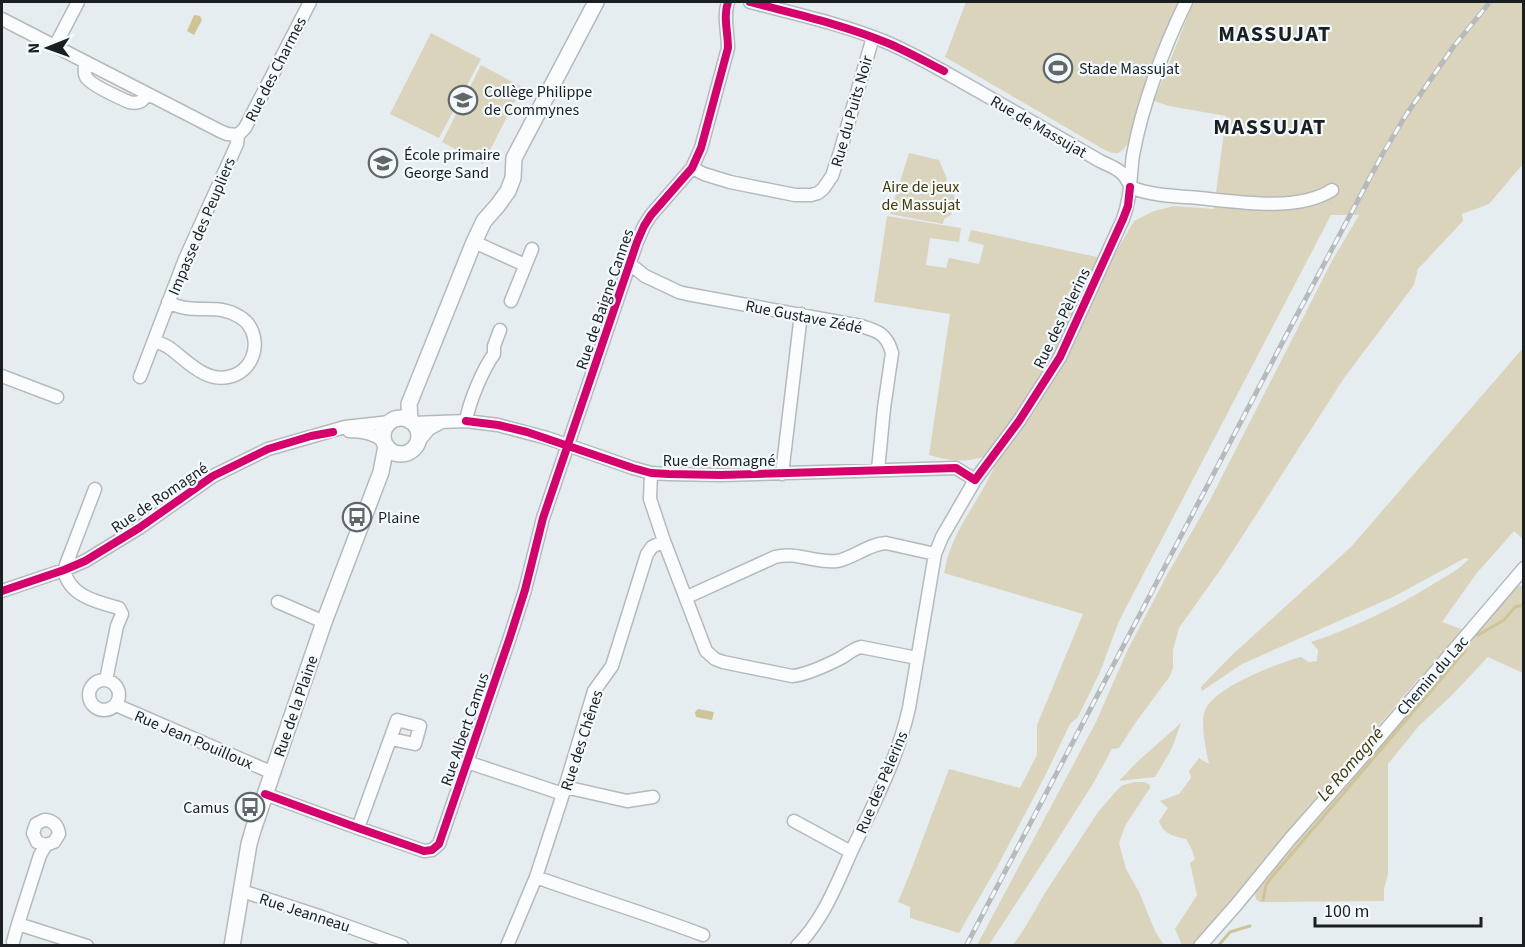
<svg xmlns="http://www.w3.org/2000/svg" width="1525" height="947" font-family="'Source Sans 3',sans-serif">
  <style>
    .green { fill: #d9d4bb }
    .water { fill: #cfc496 }
    .lines { fill: none; stroke-linecap: round; stroke-linejoin: round }
    .stream { stroke: #cfc496; stroke-width: 3 }
    .minor-casing { stroke: #b4babc; stroke-width: 15 }
    .tertiary-casing { stroke: #b4babc; stroke-width: 18 }
    .minor { stroke: #fbfcfd; stroke-width: 12 }
    .tertiary { stroke: #fbfcfd; stroke-width: 15 }
    .rail-casing { stroke: #b7b9ba; stroke-width: 5 }
    .rail { stroke: #f3fafe; stroke-width: 3; stroke-dasharray: 9; stroke-linecap: butt }
    .cycleway-casing { stroke: #f3fafe; stroke-width: 11 }
    .cycleway { stroke: #d6006c; stroke-width: 8 }
    .labels { text-anchor: middle; stroke-width: 4.5; stroke-linejoin: round; paint-order: stroke }
    .poi-label { font-size: 16px; fill: #1a1f21; stroke: #f3fafe; text-anchor: start }
    .street-label { font-size: 16px; fill: #1a1f21; stroke: #f3fafe }
    .park-label { font-size: 16px; fill: #473800; stroke: #f3fafe }
    .water-label { font-size: 18px; font-style: italic; fill: #443600; stroke: #f3fafe }
    .district-label { font-size: 22px; font-weight: bold; letter-spacing: 1.5px; fill: #1a1f21; stroke: #f3fafe }
  </style>
  <rect width="100%" height="100%" fill="#e6edf0"/>
  <path class="green" d="M 966,2 L 1181,2 L 1149,78 L 1129,142 C 1120,155 1117,156 1103,149 L 945,57 Z
    M 1195,2 L 1523,2 L 1523,164 L 1489,204 L 1462,214 L 1463,221 L 1418,269 L 1414,285 L 1344,378 L 1225,563 L 1179,628 L 1173,650 L 1173,668 L 1170,676 L 1136,722 L 1119,748 L 1112,749 L 1094,782 L 1065,828 L 989,945 L 977,945 L 1096,722 L 1128,649 L 1166,577 L 1210,500 L 1333,259 L 1359,215 L 1331,215 L 1119,621 L 1100,672 L 1078,717 L 1070,724 L 1046,774 L 997,867 L 959,933 L 910,918 L 910,907 L 898,902 L 910,873 L 949,769 L 1020,788 L 1037,755 L 1037,725 L 1083,614 L 944,573 C 946,566 947,557 950,550 C 961,520 983,494 995,465 L 983,457 C 961,463 951,461 929,455 L 950,314 L 874,302 L 887,216 L 961,228 L 959,242 L 930,238 L 926,265 L 946,268 L 949,258 L 979,264 L 984,245 L 968,241 L 971,230 L 1111,260 L 1134,221 L 1154,211 L 1174,206 L 1214,209 L 1226,116 L 1169,106 L 1154,101 L 1191,8 Z
    M 431,33 L 481,59 L 439,138 L 390,114 Z
    M 481,65 L 522,87 L 483,164 L 442,142 Z
    M 909,153 L 939,160 L 947,179 L 944,188 L 953,192 L 956,203 L 949,206 L 952,214 L 944,219 L 943,224 L 890,214 Z
    M 1523,348 L 1523,539 L 1514,531 L 1476,574 L 1442,622 L 1461,629 L 1474,636 L 1517,586 L 1523,586 L 1523,673 L 1488,657 L 1452,695 L 1418,727 L 1388,764 L 1388,874 L 1384,889 L 1384,901 L 1260,902 L 1256,899 L 1255,896 L 1257,885 L 1427,690 L 1420,677 L 1193,945 L 1182,945 L 1175,929 L 1197,895 L 1190,863 L 1195,859 L 1192,850 L 1186,839 C 1173,836 1163,834 1159,821 L 1168,808 L 1160,801 L 1179,794 L 1191,778 L 1189,771 L 1199,758 L 1209,764 C 1206,750 1200,723 1205,710 C 1215,687 1278,663 1301,657 L 1309,662 L 1317,661 L 1318,650 L 1311,642 C 1354,628 1396,607 1435,583 C 1446,576 1460,569 1469,559 L 1465,558 L 1395,596 L 1242,664 L 1202,691 L 1201,687 L 1231,656 L 1351,547 Z
    M 1181,723 L 1172,748 L 1155,777 L 1119,781 L 1137,762 Z
    M 1135,782 L 1144,782 L 1150,785 L 1150,788 L 1125,826 L 1119,843 L 1126,869 L 1139,892 L 1155,931 L 1164,945 L 1013,945 L 1024,929 L 1045,893 L 1098,812 L 1118,789 L 1123,785 Z"/>
  <path class="water" d="M 194,15 L 200,16 L 202,20 L 194,35 L 187,31 Z
    M 698,709 L 714,712 L 712,720 L 696,717 L 695,712 Z"/>
  <g class="lines">
    <path class="stream" d="M 1478,635 L 1504,620 L 1515,607 L 1524,605
      M 1263,900 L 1266,885 L 1271,878 L 1465,651
      M 1218,946 L 1230,932 L 1250,926"/>
    <g class="minor-casing">
      <path id="minor" d="M 750,2 C 796,14 842,24 886,42 C 919,56 949,75 980,92 C 1020,115 1060,138 1100,161 C 1114,168 1124,170 1130,186
        M 2,19 L 220,131 L 227,134 L 238,135 L 237,144 L 185,259 L 140,377
        M 55,46 L 78,2
        M 86,63 C 84,68 84,72 86,77 C 90,85 120,98 129,102 C 137,104 143,102 147,94
        M 238,135 L 245,128 L 310,2
        M 692,168 L 704,174 L 730,182 L 795,195 L 811,195 L 818,193 L 823,189 L 832,176 L 840,152 L 873,37
        M 1130,187 C 1152,196 1176,196 1199,198 C 1238,202 1298,212 1332,190
        M 474,242 L 525,265
        M 630,264 L 645,276 L 679,292 L 687,294 L 861,326 C 878,331 887,334 892,353 L 884,408 L 878,470
        M 511,301 L 532,249
        M 154,341 C 160,343 166,345 171,349 C 188,362 207,384 232,376 C 258,368 263,331 240,317 C 221,305 206,311 186,308 C 179,307 174,305 168,302
        M 2,376 L 57,397
        M 466,421 C 469,402 483,369 494,354 L 494,346 L 500,330
        M 413,423 L 466,421 L 498,425 L 547,438 L 633,468 L 651,473 L 669,474 L 721,475 L 956,468 L 975,480
        M 349,431 C 361,431 374,433 383,441
        M 418,442 L 429,429 L 442,422
        M 782,474 L 801,314
        M 95,489 L 64,570 C 69,596 97,602 119,608 L 122,614 L 117,626 L 106,680
        M 664,541 L 706,651 L 715,659 L 723,662 L 792,676 C 805,675 827,665 839,659 C 847,655 852,649 861,647 L 917,658
        M 2,591 L 64,570 L 85,561 L 139,528 L 213,476 L 268,449 L 345,427 L 390,422
        M 687,597 L 775,557 C 797,551 816,564 837,561 C 854,558 868,544 886,543 L 935,554
        M 278,602 L 324,622
        M89 695a15 15 0 1 1 30 0a15 15 0 1 1-30 0Z
        M 116,705 L 273,773
        M 467,762 L 563,794
        M 565,787 L 627,801 L 653,797
        M 265,794 L 358,828 L 424,851 L 432,850 L 439,844 L 510,637 L 525,590 L 543,518 L 637,242 L 644,226 L 651,215 L 692,168 L 701,148 L 728,48 C 728,31 723,17 728,2
        M 794,821 L 851,852
        M 358,828 L 397,720 L 420,726 L 415,744 L 391,739
        M 46,845 L 37,842 L 33,833 L 36,824 L 44,820 C 53,820 58,825 59,834 L 54,842 L 46,845 L 40,855 L 18,924 L 87,946
        M 536,877 C 591,897 648,914 703,935
        M 242,891 L 322,917 L 402,946
        M 13,942 L 18,924
        M 507,946 L 536,877 L 563,794 L 594,691 L 612,666 L 647,554 L 652,547 L 664,541 L 650,499 L 651,473
        M 797,946 C 824,919 837,883 852,850 C 874,803 898,758 909,708 L 935,554 L 942,537 L 975,480 L 1019,421 L 1060,357 L 1123,219 C 1131,198 1130,177 1133,155 C 1142,105 1164,47 1186,2
        M 1200,946 L 1237,904 L 1290,839 L 1372,746 L 1524,568"/>
    </g>
    <g class="tertiary-casing">
      <path id="tertiary" d="M383 436a18 18 0 1 1 36 0a18 18 0 1 1-36 0Z
        M 410,421 L 409,404 L 474,242 L 484,221 L 498,205 L 508,191 L 513,178 L 514,158 L 596,2
        M 232,946 L 249,844 L 253,830 L 324,622 L 381,472 L 386,446"/>
    </g>
    <use href="#minor" class="minor"/>
    <use href="#tertiary" class="tertiary"/>
    <g class="rail-casing">
      <path id="rail" d="M 966,946 L 1289,330 L 1382,155 L 1406,115 L 1433,76 L 1454,46 L 1490,2"/>
    </g>
    <use href="#rail" class="rail"/>
    <g class="cycleway-casing">
      <path id="cycleway" d="M 750,2 C 795,14 841,24 885,42 C 905,50 924,61 944,71
        M 466,421 L 498,425 L 527,432 L 633,468 L 651,473 L 669,474 L 721,475 L 956,468 L 975,480 L 1019,421 L 1060,357 L 1123,219 L 1128,206 L 1130,187
        M 2,591 L 64,570 L 85,561 L 139,528 L 213,476 L 268,449 L 311,436 L 333,432
        M 265,794 L 358,828 L 424,851 L 432,850 L 439,844 L 510,637 L 525,590 L 543,518 L 637,242 L 644,226 L 651,215 L 692,168 L 701,148 L 728,48 C 728,31 723,17 728,2"/>
    </g>
    <use href="#cycleway" class="cycleway"/>
  </g>
  <defs>
    <g id="stadium-ring" transform="scale(1.5)"><circle r="9.5" fill="#f3fafe" stroke="#616769" stroke-width="1.5"/><path d="M0-5a6.5 5 0 1 0 0 10a6.5 5 0 1 0 0-10ZM-3.5-1.8h7v3.6h-7Z" fill="#616769"/></g>
    <g id="school-ring" transform="scale(1.5)"><circle r="9.5" fill="#f3fafe" stroke="#616769" stroke-width="1.5"/><path d="M0-5L7-2L0 1L-7-2ZM-4 1L0 2.5L4 1V4Q0 6-4 4Z" fill="#616769"/></g>
    <g id="bus-ring" transform="scale(1.5)"><circle r="9.5" fill="#f3fafe" stroke="#616769" stroke-width="1.5"/><path d="M-5-6H5V4H4V6H2V4H-2V6H-4V4H-5ZM-3.5-4V0h7V-4ZM-3.5 1.2v1.5H-2V1.2ZM2 1.2v1.5H3.5V1.2Z" fill="#616769"/></g>
  </defs>
  <g fill-rule="evenodd">
    <use href="#stadium-ring" x="1058" y="68"/>
    <use href="#school-ring" x="463" y="100"/>
    <use href="#school-ring" x="383" y="163"/>
    <use href="#bus-ring" x="357" y="517"/>
    <use href="#bus-ring" x="250" y="807"/>
  </g>
  <g class="labels">
    <g class="poi-label">
      <text x="1079" y="74">Stade Massujat</text>
      <text x="484" y="97">Collège Philippe<tspan x="484" dy="18">de Commynes</tspan></text>
      <text x="404" y="160">École primaire<tspan x="404" dy="18">George Sand</tspan></text>
      <text x="378" y="523">Plaine</text>
      <text x="229" y="813" text-anchor="end">Camus</text>
    </g>
    <g class="street-label">
      <text transform="translate(275 69) rotate(-63)" y="6">Rue des Charmes</text>
      <text transform="translate(851 111) rotate(-74)" y="6">Rue du Puits Noir</text>
      <text transform="translate(1039 126) rotate(30)" y="6">Rue de Massujat</text>
      <text transform="translate(201 226) rotate(-67)" y="6">Impasse des Peupliers</text>
      <text transform="translate(604 299) rotate(-71)" y="6">Rue de Baigne Cannes</text>
      <text transform="translate(804 316) rotate(11)" y="6">Rue Gustave Zédé</text>
      <text transform="translate(1061 318) rotate(-64)" y="6">Rue des Pèlerins</text>
      <text x="719" y="466">Rue de Romagné</text>
      <text transform="translate(159 497) rotate(-34)" y="6">Rue de Romagné</text>
      <text transform="translate(1432 675) rotate(-49)" y="6">Chemin du Lac</text>
      <text transform="translate(295 706) rotate(-71)" y="6">Rue de la Plaine</text>
      <text transform="translate(464 729) rotate(-71)" y="6">Rue Albert Camus</text>
      <text transform="translate(194 739) rotate(23)" y="6">Rue Jean Pouilloux</text>
      <text transform="translate(581 740) rotate(-72)" y="6">Rue des Chênes</text>
      <text transform="translate(881 782) rotate(-67)" y="6">Rue des Pèlerins</text>
      <text transform="translate(305 912) rotate(18)" y="6">Rue Jeanneau</text>
    </g>
    <g class="park-label">
      <text x="921" y="192">Aire de jeux<tspan x="921" dy="18">de Massujat</tspan></text>
    </g>
    <g class="water-label">
      <text transform="translate(1350 764) rotate(-49)" y="6">Le Romagné</text>
    </g>
    <g class="district-label">
      <text x="1275" y="41">MASSUJAT</text>
      <text x="1270" y="134">MASSUJAT</text>
    </g>
  </g>
  <rect width="1525" height="947" fill="none" stroke="#1a1f21" stroke-width="6"/>
  <g transform="translate(48 48) rotate(269)" stroke="#f3fafe" stroke-width="4.5" paint-order="stroke">
  <path d="M0-4.5L10 22L0 15L-10 22Z" fill="#1a1f21"/>
  <text y="-9" font-size="16" font-weight="bold" text-anchor="middle" fill="#1a1f21">N</text>
  </g>
  <path d="M1315 917v9h166v-9" fill="none" stroke="#1a1f21" stroke-width="3"/>
  <text x="1324" y="917" font-size="18" fill="#1a1f21" stroke="#f3fafe" stroke-width="4.5" paint-order="stroke">100 m</text>
</svg>
